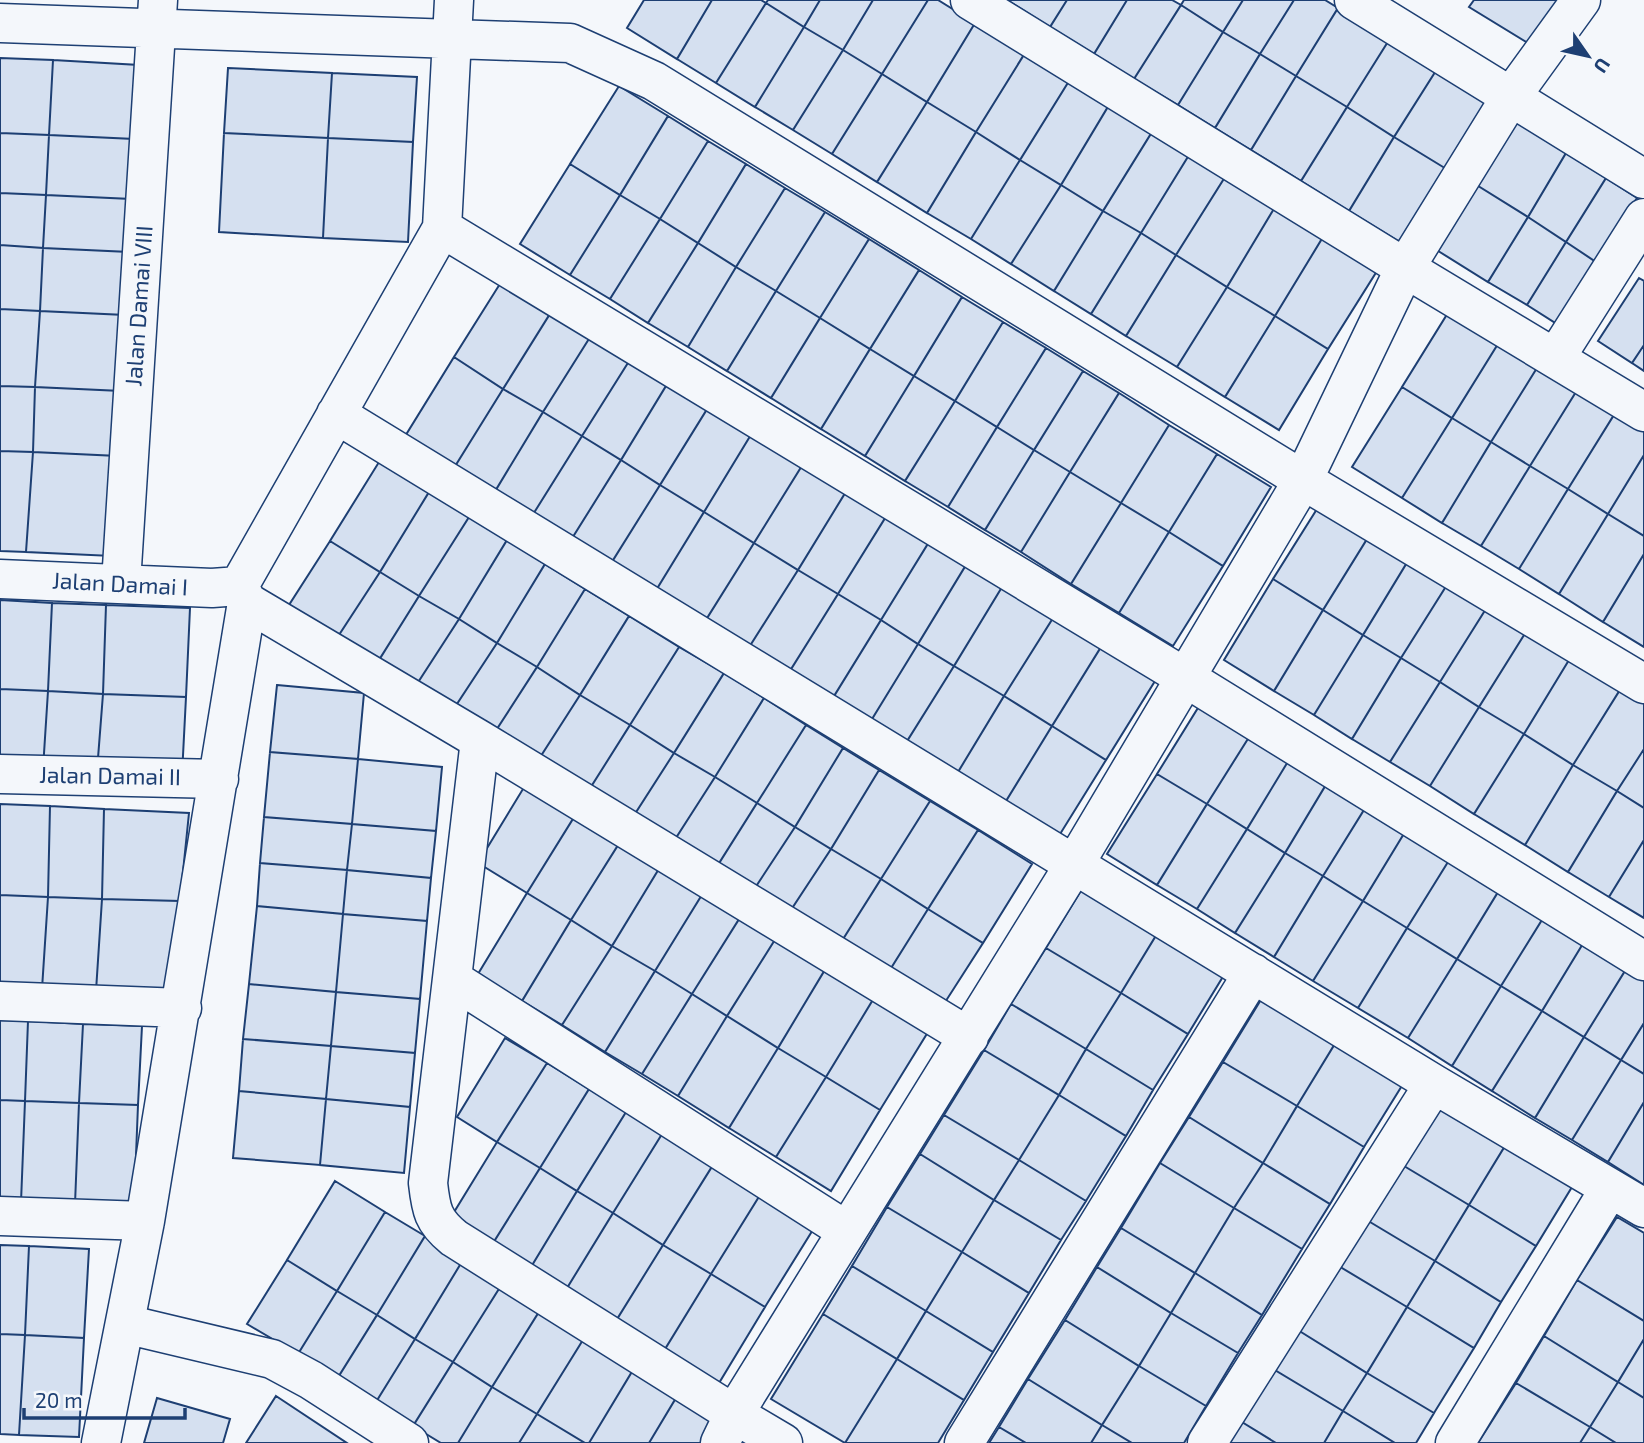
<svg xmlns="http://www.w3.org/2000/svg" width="1644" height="1443" font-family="'Exo 2',sans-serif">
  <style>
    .building { fill: #d5e0f0; stroke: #1d3f73; stroke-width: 2 }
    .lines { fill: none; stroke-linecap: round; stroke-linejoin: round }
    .minor-casing { stroke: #1d3f73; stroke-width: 41 }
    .minor { stroke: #f4f7fb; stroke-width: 38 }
    .labels { text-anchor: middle; stroke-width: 5; stroke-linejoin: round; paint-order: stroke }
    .street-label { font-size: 23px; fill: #1d3f73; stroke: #f4f7fb }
  </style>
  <rect width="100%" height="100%" fill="#f4f7fb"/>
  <path class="building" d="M 644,0 L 712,0 L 677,59 L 627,28 Z
    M 712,0 L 761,0 L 766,3 L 716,83 L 677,59 Z
    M 768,0 L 820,0 L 804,27 L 766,3 Z
    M 820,0 L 873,0 L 843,50 L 804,27 Z
    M 873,0 L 928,0 L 882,74 L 843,50 Z
    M 928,0 L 938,0 L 975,23 L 927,102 L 882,74 Z
    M 1007,0 L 1067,0 L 1050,27 Z
    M 1067,0 L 1127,0 L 1094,54 L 1050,27 Z
    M 1127,0 L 1172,0 L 1181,5 L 1134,79 L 1094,54 Z
    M 1184,0 L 1243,0 L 1223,32 L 1181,5 Z
    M 1243,0 L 1294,0 L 1260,54 L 1223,32 Z
    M 1294,0 L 1325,0 L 1338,8 L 1296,76 L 1260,54 Z
    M 1474,0 L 1565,0 L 1536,48 L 1469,7 Z
    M 766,3 L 804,27 L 755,107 L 716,83 Z
    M 1181,5 L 1223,32 L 1178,105 L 1134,79 Z
    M 1338,8 L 1389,40 L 1347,107 L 1296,76 Z
    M 975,23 L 1025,53 L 976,132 L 927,102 Z
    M 804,27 L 843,50 L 793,130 L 755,107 Z
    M 1223,32 L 1260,54 L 1215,128 L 1178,105 Z
    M 1389,40 L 1437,69 L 1394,137 L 1347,107 Z
    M 843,50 L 882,74 L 832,154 L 793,130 Z
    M 1025,53 L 1069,81 L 1020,160 L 976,132 Z
    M 1260,54 L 1296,76 L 1251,150 L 1215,128 Z
    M 0,58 L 53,60 L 49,135 L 0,133 Z
    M 53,60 L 139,65 L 134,139 L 49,135 Z
    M 228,68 L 332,73 L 328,138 L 224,133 Z
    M 1437,69 L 1492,102 L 1448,170 L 1394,137 Z
    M 332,73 L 417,77 L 413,142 L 328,138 Z
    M 882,74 L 927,102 L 877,182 L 832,154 Z
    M 1296,76 L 1347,107 L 1301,181 L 1251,150 Z
    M 1069,81 L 1109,105 L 1061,185 L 1020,160 Z
    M 619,86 L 668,116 L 620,195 L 570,164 Z
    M 927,102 L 976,132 L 927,213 L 877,182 Z
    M 1109,105 L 1152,132 L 1103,211 L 1061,185 Z
    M 1347,107 L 1394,137 L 1349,211 L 1301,181 Z
    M 668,116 L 708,141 L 660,219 L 620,195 Z
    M 1516,120 L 1566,153 L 1528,217 L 1475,184 Z
    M 976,132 L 1020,160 L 971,239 L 927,213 Z
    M 1152,132 L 1189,155 L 1141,233 L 1103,211 Z
    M 0,133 L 49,135 L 46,195 L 0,193 Z
    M 224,133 L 328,138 L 323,238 L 219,232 Z
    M 49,135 L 134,139 L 131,199 L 46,195 Z
    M 1394,137 L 1448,170 L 1403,244 L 1349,211 Z
    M 328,138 L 413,142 L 408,242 L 323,238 Z
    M 708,141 L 746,164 L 698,243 L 660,219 Z
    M 1566,153 L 1606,178 L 1566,242 L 1528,217 Z
    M 1189,155 L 1225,177 L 1176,255 L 1141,233 Z
    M 1020,160 L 1061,185 L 1011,264 L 971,239 Z
    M 570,164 L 620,195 L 570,275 L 520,244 Z
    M 746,164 L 785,188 L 736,267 L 698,243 Z
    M 1225,177 L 1275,207 L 1227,287 L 1176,255 Z
    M 1606,178 L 1637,198 L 1596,262 L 1566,242 Z
    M 1475,184 L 1528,217 L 1488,282 L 1435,249 Z
    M 1061,185 L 1103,211 L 1054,291 L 1011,264 Z
    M 785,188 L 825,212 L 776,291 L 736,267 Z
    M 0,193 L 46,195 L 43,248 L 0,245 Z
    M 46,195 L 131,199 L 129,252 L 43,248 Z
    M 620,195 L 660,219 L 610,299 L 570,275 Z
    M 1275,207 L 1323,237 L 1275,316 L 1227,287 Z
    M 1103,211 L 1141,233 L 1091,314 L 1054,291 Z
    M 825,212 L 869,239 L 820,318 L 776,291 Z
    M 1528,217 L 1566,242 L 1527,305 L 1488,282 Z
    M 660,219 L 698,243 L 648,323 L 610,299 Z
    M 1141,233 L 1176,255 L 1126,336 L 1091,314 Z
    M 1323,237 L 1377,271 L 1328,349 L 1275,316 Z
    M 869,239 L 919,270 L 870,349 L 820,318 Z
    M 1566,242 L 1596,262 L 1557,324 L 1527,305 Z
    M 698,243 L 736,267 L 688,347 L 648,323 Z
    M 0,245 L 43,248 L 40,311 L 0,309 Z
    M 43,248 L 129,252 L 125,315 L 40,311 Z
    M 1176,255 L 1227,287 L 1177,367 L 1126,336 Z
    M 736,267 L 776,291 L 727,371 L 688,347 Z
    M 919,270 L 962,297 L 914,376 L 870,349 Z
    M 1639,278 L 1644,281 L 1644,345 L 1632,363 L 1598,341 Z
    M 503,279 L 553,309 L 503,389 L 454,357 Z
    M 1227,287 L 1275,316 L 1225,397 L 1177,367 Z
    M 776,291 L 820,318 L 771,398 L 727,371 Z
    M 962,297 L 1003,322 L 955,401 L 914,376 Z
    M 1451,308 L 1501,339 L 1452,418 L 1402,387 Z
    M 0,309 L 40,311 L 35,387 L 0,386 Z
    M 553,309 L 592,334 L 543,412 L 503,389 Z
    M 40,311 L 125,315 L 121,391 L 35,387 Z
    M 1275,316 L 1328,349 L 1279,430 L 1225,397 Z
    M 820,318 L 870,349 L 821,429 L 771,398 Z
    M 1003,322 L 1046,348 L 997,427 L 955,401 Z
    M 592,334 L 631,358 L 582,436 L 543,412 Z
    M 1501,339 L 1540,363 L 1491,442 L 1452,418 Z
    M 1644,345 L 1644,371 L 1632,363 Z
    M 1046,348 L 1083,371 L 1034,450 L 997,427 Z
    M 870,349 L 914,376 L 865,456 L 821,429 Z
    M 454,357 L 503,389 L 454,468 L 404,438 Z
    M 631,358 L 669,381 L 621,460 L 582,436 Z
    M 1540,363 L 1579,387 L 1530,466 L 1491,442 Z
    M 1083,371 L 1119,393 L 1070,472 L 1034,450 Z
    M 914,376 L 955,401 L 905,481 L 865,456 Z
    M 669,381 L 709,406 L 660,485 L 621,460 Z
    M 0,386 L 35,387 L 33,452 L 0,451 Z
    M 35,387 L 121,391 L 118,456 L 33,452 Z
    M 1402,387 L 1452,418 L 1402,498 L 1352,467 Z
    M 1579,387 L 1617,410 L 1568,489 L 1530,466 Z
    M 503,389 L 543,412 L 494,493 L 454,468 Z
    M 1119,393 L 1169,425 L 1121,503 L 1070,472 Z
    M 955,401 L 997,427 L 948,507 L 905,481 Z
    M 709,406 L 752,433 L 704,512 L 660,485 Z
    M 1617,410 L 1644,427 L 1644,455 L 1608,514 L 1568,489 Z
    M 543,412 L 582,436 L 532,516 L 494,493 Z
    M 1452,418 L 1491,442 L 1442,523 L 1402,498 Z
    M 1169,425 L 1217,454 L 1169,532 L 1121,503 Z
    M 997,427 L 1034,450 L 985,530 L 948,507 Z
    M 752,433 L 803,464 L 754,543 L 704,512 Z
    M 582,436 L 621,460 L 571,540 L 532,516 Z
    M 1491,442 L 1530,466 L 1481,546 L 1442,523 Z
    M 1034,450 L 1070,472 L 1021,552 L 985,530 Z
    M 0,451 L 33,452 L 26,552 L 0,551 Z
    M 33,452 L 118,456 L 112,556 L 26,552 Z
    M 1217,454 L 1271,487 L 1223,566 L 1169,532 Z
    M 1644,455 L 1644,536 L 1608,514 Z
    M 621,460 L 660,485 L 610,565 L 571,540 Z
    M 379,462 L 429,492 L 380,572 L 330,541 Z
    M 803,464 L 847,490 L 798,570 L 754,543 Z
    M 1530,466 L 1568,489 L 1519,569 L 1481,546 Z
    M 1070,472 L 1121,503 L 1071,584 L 1021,552 Z
    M 660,485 L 704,512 L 655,592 L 610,565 Z
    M 1568,489 L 1608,514 L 1559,594 L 1519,569 Z
    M 847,490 L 887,515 L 838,594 L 798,570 Z
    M 429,492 L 469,517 L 419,596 L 380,572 Z
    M 1322,501 L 1372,531 L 1323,610 L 1273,579 Z
    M 1121,503 L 1169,532 L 1119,613 L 1071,584 Z
    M 704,512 L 754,543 L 704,623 L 655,592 Z
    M 1608,514 L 1644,536 L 1644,554 L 1603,622 L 1559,594 Z
    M 887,515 L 929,542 L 881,620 L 838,594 Z
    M 469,517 L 507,540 L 459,619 L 419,596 Z
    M 1372,531 L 1411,556 L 1363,635 L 1323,610 Z
    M 1169,532 L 1223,566 L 1173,646 L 1119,613 Z
    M 507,540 L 545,564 L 497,643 L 459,619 Z
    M 330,541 L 380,572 L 339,635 L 289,605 Z
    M 929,542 L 966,565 L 918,644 L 881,620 Z
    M 754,543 L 798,570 L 748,649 L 704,623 Z
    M 1644,554 L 1644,647 L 1603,622 Z
    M 1411,556 L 1450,580 L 1401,658 L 1363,635 Z
    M 545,564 L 585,589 L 537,667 L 497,643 Z
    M 966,565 L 1002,587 L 954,666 L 918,644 Z
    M 798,570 L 838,594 L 788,674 L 748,649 Z
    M 380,572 L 419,596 L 379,660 L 339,635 Z
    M 1273,579 L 1323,610 L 1274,691 L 1224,660 Z
    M 1450,580 L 1489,604 L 1440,682 L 1401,658 Z
    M 1002,587 L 1053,618 L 1004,696 L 954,666 Z
    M 585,589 L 629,616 L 580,695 L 537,667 Z
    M 838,594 L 881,620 L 831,701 L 788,674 Z
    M 419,596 L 459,619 L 417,684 L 379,660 Z
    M 0,600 L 52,603 L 48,691 L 0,689 Z
    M 52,603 L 106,605 L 103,694 L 48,691 Z
    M 1489,604 L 1529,627 L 1479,707 L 1440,682 Z
    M 106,605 L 190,608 L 186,697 L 103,694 Z
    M 1323,610 L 1363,635 L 1314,715 L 1274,691 Z
    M 629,616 L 679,647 L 630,725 L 580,695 Z
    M 1053,618 L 1101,647 L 1052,726 L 1004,696 Z
    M 459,619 L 497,643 L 455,707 L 417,684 Z
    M 881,620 L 918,644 L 869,724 L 831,701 Z
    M 1529,627 L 1572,655 L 1524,734 L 1479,707 Z
    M 1363,635 L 1401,658 L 1352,739 L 1314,715 Z
    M 497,643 L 537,667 L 495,732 L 455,707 Z
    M 918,644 L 954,666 L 904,746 L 869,724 Z
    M 679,647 L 724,673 L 674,753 L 630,725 Z
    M 1101,647 L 1155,681 L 1106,760 L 1052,726 Z
    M 1572,655 L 1623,685 L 1573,765 L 1524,734 Z
    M 1401,658 L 1440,682 L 1390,762 L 1352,739 Z
    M 954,666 L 1004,696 L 955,777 L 904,746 Z
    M 537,667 L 580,695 L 539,759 L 495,732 Z
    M 724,673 L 764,698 L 715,777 L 674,753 Z
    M 1440,682 L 1479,707 L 1430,786 L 1390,762 Z
    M 277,685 L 364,693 L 358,759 L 270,752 Z
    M 1623,685 L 1644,699 L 1644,749 L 1617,791 L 1573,765 Z
    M 0,689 L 48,691 L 43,769 L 0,767 Z
    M 48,691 L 103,694 L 97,771 L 43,769 Z
    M 103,694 L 186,697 L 182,775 L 97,771 Z
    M 580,695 L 630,725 L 589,790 L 539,759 Z
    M 1206,695 L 1256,726 L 1207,804 L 1157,774 Z
    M 1004,696 L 1052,726 L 1003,806 L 955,777 Z
    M 764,698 L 806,725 L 757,803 L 715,777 Z
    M 1479,707 L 1524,734 L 1474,814 L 1430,786 Z
    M 630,725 L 674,753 L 633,817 L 589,790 Z
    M 806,725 L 843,748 L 795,827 L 757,803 Z
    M 1052,726 L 1106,760 L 1057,839 L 1003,806 Z
    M 1256,726 L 1295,750 L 1247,829 L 1207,804 Z
    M 1524,734 L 1573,765 L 1525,845 L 1474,814 Z
    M 843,748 L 879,770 L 831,849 L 795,827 Z
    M 1644,749 L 1644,808 L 1617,791 Z
    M 1295,750 L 1333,773 L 1285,853 L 1247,829 Z
    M 270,752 L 358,759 L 352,824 L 264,817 Z
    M 674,753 L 715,777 L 674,841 L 633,817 Z
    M 358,759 L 442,767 L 436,831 L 352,824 Z
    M 1573,765 L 1617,791 L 1568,872 L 1525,845 Z
    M 879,770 L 930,801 L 881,879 L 831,849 Z
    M 1333,773 L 1372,797 L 1323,876 L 1285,853 Z
    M 1157,774 L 1207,804 L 1157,885 L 1107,854 Z
    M 715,777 L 757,803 L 716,868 L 674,841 Z
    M 526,784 L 576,814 L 527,893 L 478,863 Z
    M 1617,791 L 1644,808 L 1644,840 L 1609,897 L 1568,872 Z
    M 1372,797 L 1411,822 L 1363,901 L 1323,876 Z
    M 930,801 L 978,830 L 928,909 L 881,879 Z
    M 757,803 L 795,827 L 753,891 L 716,868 Z
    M 0,804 L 50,806 L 48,897 L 0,895 Z
    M 1207,804 L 1247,829 L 1197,909 L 1157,885 Z
    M 50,806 L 104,809 L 102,899 L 48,897 Z
    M 104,809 L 189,813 L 180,901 L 102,899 Z
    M 576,814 L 620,842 L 571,920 L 527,893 Z
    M 264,817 L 352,824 L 347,870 L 260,863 Z
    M 1411,822 L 1456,849 L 1407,928 L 1363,901 Z
    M 352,824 L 436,831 L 431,878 L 347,870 Z
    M 795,827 L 831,849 L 789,913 L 753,891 Z
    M 1247,829 L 1285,853 L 1235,933 L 1197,909 Z
    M 978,830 L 1032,864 L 983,943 L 928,909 Z
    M 1644,840 L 1644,918 L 1609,897 Z
    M 620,842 L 660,867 L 612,946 L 571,920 Z
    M 831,849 L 881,879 L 840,944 L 789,913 Z
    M 1456,849 L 1506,879 L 1457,959 L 1407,928 Z
    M 1285,853 L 1323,876 L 1274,957 L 1235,933 Z
    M 260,863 L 347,870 L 343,914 L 257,906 Z
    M 660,867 L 703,893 L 655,971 L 612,946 Z
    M 347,870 L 431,878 L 427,921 L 343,914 Z
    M 1323,876 L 1363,901 L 1313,981 L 1274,957 Z
    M 881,879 L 928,909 L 888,973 L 840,944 Z
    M 1506,879 L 1550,907 L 1501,986 L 1457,959 Z
    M 1085,884 L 1160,929 L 1121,993 L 1046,948 Z
    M 527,893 L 571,920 L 522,1001 L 478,974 Z
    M 703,893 L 741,916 L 692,994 L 655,971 Z
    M 0,895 L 48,897 L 42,989 L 0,987 Z
    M 48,897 L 102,899 L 96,991 L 42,989 Z
    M 102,899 L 180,901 L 172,995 L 96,991 Z
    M 1363,901 L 1407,928 L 1358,1008 L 1313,981 Z
    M 257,906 L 343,914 L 336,992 L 249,984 Z
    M 1550,907 L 1590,932 L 1542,1011 L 1501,986 Z
    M 928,909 L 983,943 L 942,1007 L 888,973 Z
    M 343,914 L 427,921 L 420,999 L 336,992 Z
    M 741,916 L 776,938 L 727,1016 L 692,994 Z
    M 571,920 L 612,946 L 562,1025 L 522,1001 Z
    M 1407,928 L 1457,959 L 1408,1038 L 1358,1008 Z
    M 1160,929 L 1227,970 L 1188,1034 L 1121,993 Z
    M 1590,932 L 1633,958 L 1584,1037 L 1542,1011 Z
    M 776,938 L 826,968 L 778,1048 L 727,1016 Z
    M 612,946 L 655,971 L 605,1052 L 562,1025 Z
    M 1046,948 L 1121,993 L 1086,1049 L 1011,1004 Z
    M 1633,958 L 1644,965 L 1644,1023 L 1621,1060 L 1584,1037 Z
    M 1457,959 L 1501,986 L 1452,1066 L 1408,1038 Z
    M 826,968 L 874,998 L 826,1077 L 778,1048 Z
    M 655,971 L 692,994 L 642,1074 L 605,1052 Z
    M 249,984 L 336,992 L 331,1046 L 243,1039 Z
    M 1501,986 L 1542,1011 L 1492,1091 L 1452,1066 Z
    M 336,992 L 420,999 L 415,1053 L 331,1046 Z
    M 1121,993 L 1188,1034 L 1153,1090 L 1086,1049 Z
    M 692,994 L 727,1016 L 678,1096 L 642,1074 Z
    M 874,998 L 928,1032 L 880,1110 L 826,1077 Z
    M 1262,998 L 1336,1042 L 1297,1106 L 1223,1062 Z
    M 1011,1004 L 1086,1049 L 1059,1095 L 984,1050 Z
    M 1542,1011 L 1584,1037 L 1535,1118 L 1492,1091 Z
    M 727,1016 L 778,1048 L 729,1128 L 678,1096 Z
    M 0,1020 L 28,1021 L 25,1101 L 0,1100 Z
    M 28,1021 L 83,1024 L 79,1103 L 25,1101 Z
    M 1644,1023 L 1644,1074 L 1621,1060 Z
    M 83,1024 L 142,1026 L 138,1105 L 79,1103 Z
    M 1584,1037 L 1621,1060 L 1572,1140 L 1535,1118 Z
    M 505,1038 L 547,1063 L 497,1142 L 457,1117 Z
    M 243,1039 L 331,1046 L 326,1099 L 239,1091 Z
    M 1336,1042 L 1403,1084 L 1364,1147 L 1297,1106 Z
    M 331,1046 L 415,1053 L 410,1107 L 326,1099 Z
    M 778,1048 L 826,1077 L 776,1157 L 729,1128 Z
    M 1086,1049 L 1153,1090 L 1126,1136 L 1059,1095 Z
    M 984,1050 L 1059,1095 L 1019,1160 L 944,1115 Z
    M 1621,1060 L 1644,1074 L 1644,1102 L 1608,1162 L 1572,1140 Z
    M 1223,1062 L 1297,1106 L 1263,1163 L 1189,1117 Z
    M 547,1063 L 589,1089 L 540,1168 L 497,1142 Z
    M 826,1077 L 880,1110 L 831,1191 L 776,1157 Z
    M 589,1089 L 626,1112 L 577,1191 L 540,1168 Z
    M 239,1091 L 326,1099 L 320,1165 L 233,1158 Z
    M 1059,1095 L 1126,1136 L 1086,1201 L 1019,1160 Z
    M 1433,1096 L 1508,1141 L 1469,1205 L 1394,1160 Z
    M 326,1099 L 410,1107 L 404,1173 L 320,1165 Z
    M 0,1100 L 25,1101 L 21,1202 L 0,1201 Z
    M 25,1101 L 79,1103 L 75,1204 L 21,1202 Z
    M 1644,1102 L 1644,1185 L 1608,1162 Z
    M 79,1103 L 138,1105 L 134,1206 L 75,1204 Z
    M 1297,1106 L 1364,1147 L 1330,1204 L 1263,1163 Z
    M 626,1112 L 662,1134 L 613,1213 L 577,1191 Z
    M 944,1115 L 1019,1160 L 994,1200 L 920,1154 Z
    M 1189,1117 L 1263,1163 L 1234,1208 L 1160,1163 Z
    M 662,1134 L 713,1165 L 663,1245 L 613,1213 Z
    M 1508,1141 L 1575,1182 L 1536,1246 L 1469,1205 Z
    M 497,1142 L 540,1168 L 490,1248 L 448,1222 Z
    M 920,1154 L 994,1200 L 962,1252 L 887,1207 Z
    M 1019,1160 L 1086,1201 L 1061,1240 L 994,1200 Z
    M 1394,1160 L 1469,1205 L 1435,1261 L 1360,1216 Z
    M 1160,1163 L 1234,1208 L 1195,1273 L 1121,1228 Z
    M 1263,1163 L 1330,1204 L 1302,1249 L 1234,1208 Z
    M 713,1165 L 760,1195 L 711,1274 L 663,1245 Z
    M 540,1168 L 577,1191 L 528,1272 L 490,1248 Z
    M 335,1181 L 385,1212 L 337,1291 L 287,1260 Z
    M 577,1191 L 613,1213 L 564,1293 L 528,1272 Z
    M 760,1195 L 814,1228 L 765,1307 L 711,1274 Z
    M 994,1200 L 1061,1240 L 1029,1293 L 962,1252 Z
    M 1469,1205 L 1536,1246 L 1501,1302 L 1435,1261 Z
    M 887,1207 L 962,1252 L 926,1311 L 852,1266 Z
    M 1234,1208 L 1302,1249 L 1262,1315 L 1195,1273 Z
    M 385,1212 L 425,1236 L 377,1315 L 337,1291 Z
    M 613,1213 L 663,1245 L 614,1324 L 564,1293 Z
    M 1360,1216 L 1435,1261 L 1407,1307 L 1332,1262 Z
    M 1617,1217 L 1644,1233 L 1644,1321 L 1577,1280 Z
    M 1121,1228 L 1195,1273 L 1171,1313 L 1097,1267 Z
    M 425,1236 L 463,1260 L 415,1339 L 377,1315 Z
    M 0,1245 L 29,1246 L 25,1335 L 0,1334 Z
    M 663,1245 L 711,1274 L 662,1354 L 614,1324 Z
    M 29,1246 L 89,1249 L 84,1338 L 25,1335 Z
    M 962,1252 L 1029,1293 L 993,1352 L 926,1311 Z
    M 287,1260 L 337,1291 L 298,1354 L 247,1324 Z
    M 463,1260 L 502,1284 L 453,1362 L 415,1339 Z
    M 1435,1261 L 1501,1302 L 1474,1348 L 1407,1307 Z
    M 1332,1262 L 1407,1307 L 1367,1373 L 1293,1327 Z
    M 852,1266 L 926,1311 L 897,1359 L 823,1314 Z
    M 1097,1267 L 1171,1313 L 1139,1366 L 1065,1320 Z
    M 1195,1273 L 1262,1315 L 1238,1353 L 1171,1313 Z
    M 711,1274 L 765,1307 L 716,1388 L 662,1354 Z
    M 1577,1280 L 1644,1321 L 1644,1339 L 1618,1382 L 1544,1336 Z
    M 502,1284 L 542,1307 L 492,1387 L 453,1362 Z
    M 337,1291 L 377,1315 L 337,1379 L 298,1354 Z
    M 542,1307 L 586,1335 L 537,1414 L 492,1387 Z
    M 1407,1307 L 1474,1348 L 1434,1413 L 1367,1373 Z
    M 926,1311 L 993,1352 L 964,1400 L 897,1359 Z
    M 1171,1313 L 1238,1353 L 1206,1406 L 1139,1366 Z
    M 823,1314 L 897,1359 L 845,1443 L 771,1399 Z
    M 377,1315 L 415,1339 L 376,1402 L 337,1379 Z
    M 1065,1320 L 1139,1366 L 1102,1425 L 1028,1379 Z
    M 1293,1327 L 1367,1373 L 1343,1411 L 1268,1366 Z
    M 0,1334 L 25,1335 L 19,1435 L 0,1434 Z
    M 25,1335 L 84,1338 L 79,1437 L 19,1435 Z
    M 586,1335 L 636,1365 L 589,1443 L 585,1443 L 537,1414 Z
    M 1544,1336 L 1618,1382 L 1590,1427 L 1516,1383 Z
    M 415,1339 L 453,1362 L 413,1426 L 376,1402 Z
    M 1644,1339 L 1644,1398 L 1618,1382 Z
    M 897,1359 L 964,1400 L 938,1443 L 845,1443 Z
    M 453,1362 L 492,1387 L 458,1443 L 441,1443 L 413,1426 Z
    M 636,1365 L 679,1393 L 649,1443 L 589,1443 Z
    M 1139,1366 L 1206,1406 L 1184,1443 L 1132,1443 L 1102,1425 Z
    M 1268,1366 L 1343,1411 L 1324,1443 L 1276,1443 L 1237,1419 Z
    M 1367,1373 L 1434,1413 L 1416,1443 L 1395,1443 L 1343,1411 Z
    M 1028,1379 L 1102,1425 L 1091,1443 L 1026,1443 L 999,1427 Z
    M 1618,1382 L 1644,1398 L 1644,1443 L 1616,1443 L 1590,1427 Z
    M 1516,1383 L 1590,1427 L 1580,1443 L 1478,1443 Z
    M 492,1387 L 537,1414 L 519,1443 L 458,1443 Z
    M 679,1393 L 720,1418 L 705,1443 L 649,1443 Z
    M 276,1396 L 347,1443 L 246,1443 Z
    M 157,1398 L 230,1419 L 223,1443 L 144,1443 Z
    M 1343,1411 L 1395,1443 L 1324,1443 Z
    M 537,1414 L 585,1443 L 519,1443 Z
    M 1237,1419 L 1276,1443 L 1222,1443 Z
    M 1102,1425 L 1132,1443 L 1091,1443 Z
    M 999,1427 L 1026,1443 L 989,1443 Z
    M 1590,1427 L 1616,1443 L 1580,1443 Z"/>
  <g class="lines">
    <g class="minor-casing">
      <path id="minor" d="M 454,0 L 442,228 L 239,586 L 247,602 L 480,740 L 969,1037
        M 970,0 L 1405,268 L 1644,412
        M 1354,0 L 1644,179
        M 0,23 L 570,43 L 654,81 L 1303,480 L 1644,684
        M 442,228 L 1186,678 L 1644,961
        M 1556,357 L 1644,218
        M 336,414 L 1434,1084 L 1644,1208
        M 0,579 L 212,588 L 239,586
        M 121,583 L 158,0
        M 480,740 L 428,1183 C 431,1210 433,1221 454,1238 L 734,1414 L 783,1443
        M 0,774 L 219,779
        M 452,979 L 847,1231
        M 0,1001 L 182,1008
        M 0,1216 L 145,1221
        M 125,1324 L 272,1359 L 311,1380 L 409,1443
        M 101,1443 L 145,1221 L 247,602
        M 720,1443 L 734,1414 L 1074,865 L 1303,480 L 1405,268 L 1510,98 L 1581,0
        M 964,1443 L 1253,973
        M 1207,1443 L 1434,1084
        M 1455,1443 L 1610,1188"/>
    </g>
    <use href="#minor" class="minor"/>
  </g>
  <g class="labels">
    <g class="street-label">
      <text transform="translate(139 306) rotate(-86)" y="8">Jalan Damai VIII</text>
      <text transform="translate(120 584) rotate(3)" y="8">Jalan Damai I</text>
      <text transform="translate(110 776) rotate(1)" y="8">Jalan Damai II</text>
    </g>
  </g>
  <g transform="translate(1588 56) rotate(124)" stroke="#f4f7fb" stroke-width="5" paint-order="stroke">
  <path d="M0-5L12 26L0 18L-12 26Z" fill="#1d3f73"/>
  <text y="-10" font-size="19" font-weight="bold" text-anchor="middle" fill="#1d3f73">U</text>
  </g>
  <path d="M24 1408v10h161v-10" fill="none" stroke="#1d3f73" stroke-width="3.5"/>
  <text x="35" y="1408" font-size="21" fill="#1d3f73" stroke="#f4f7fb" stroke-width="5" paint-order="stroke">20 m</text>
</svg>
